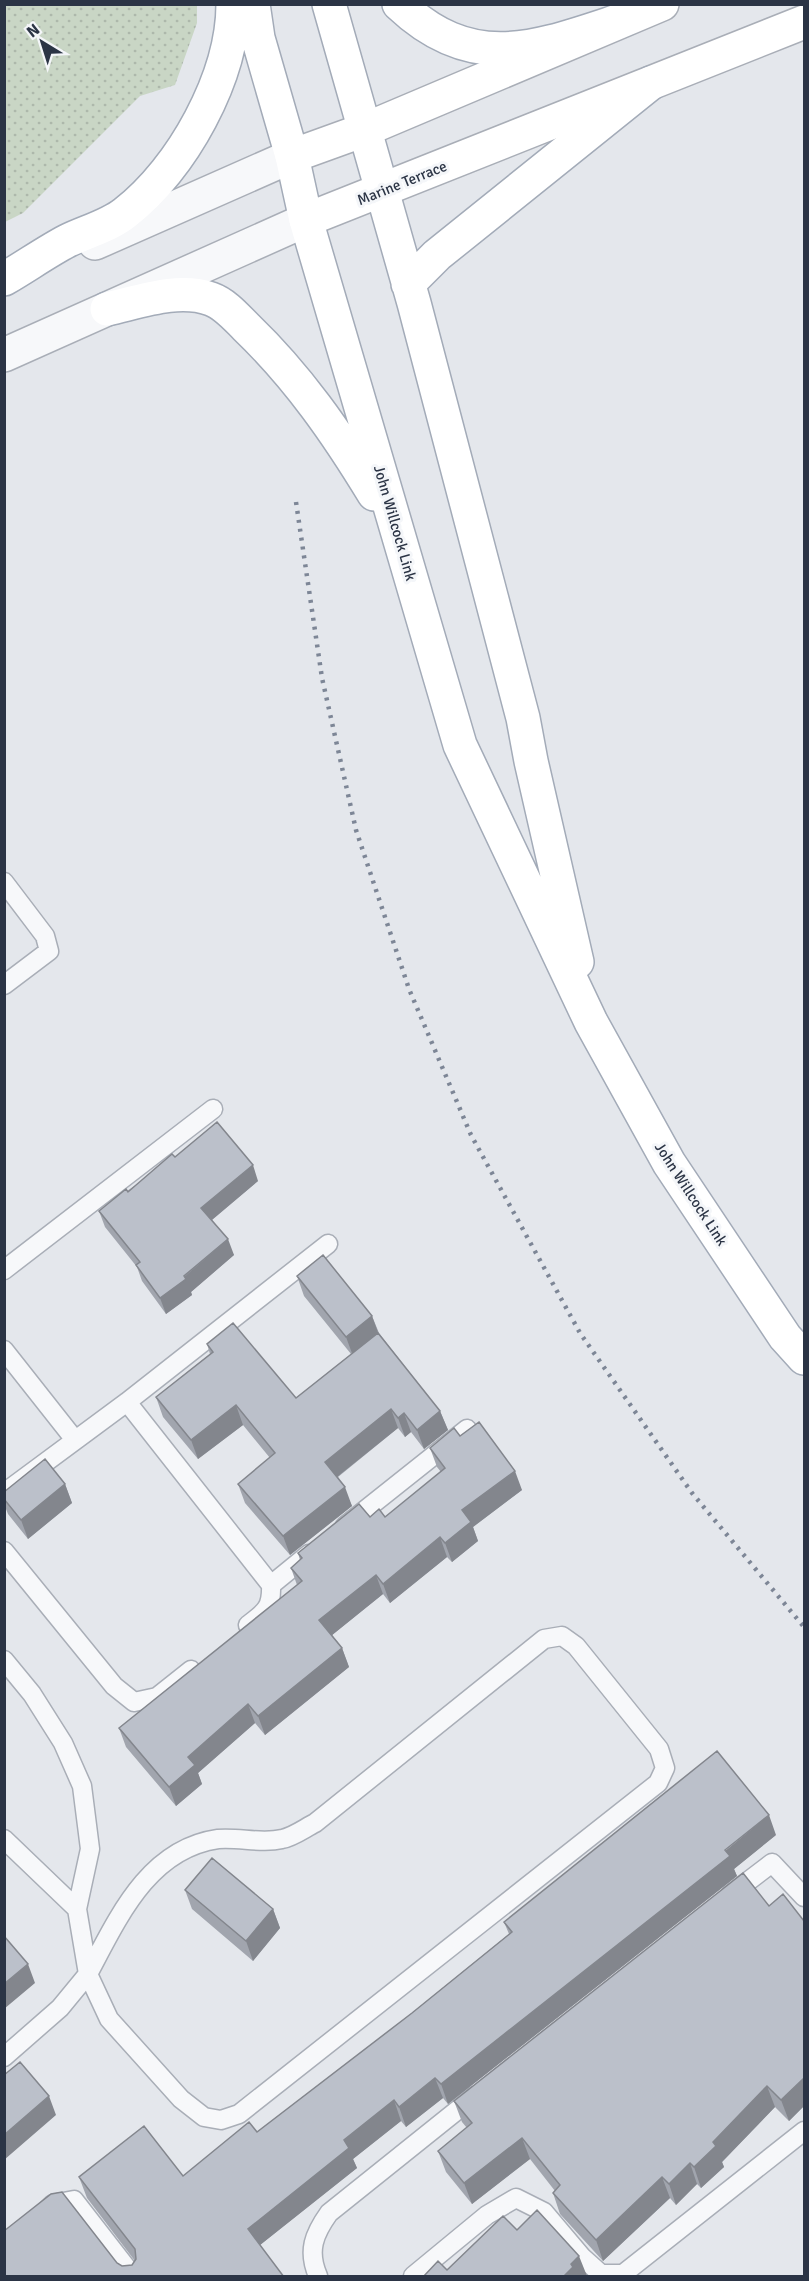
<svg xmlns="http://www.w3.org/2000/svg" width="809" height="2281" font-family="Signika,sans-serif">
  <style>
    .grass { fill: url(#grass-dots) }
    .lines { fill: none; stroke-linecap: round; stroke-linejoin: round }
    .service-casing { stroke: #a9aeb7; stroke-width: 21 }
    .tertiary-casing { stroke: #a9aeb7; stroke-width: 36 }
    .secondary-casing { stroke: #a9aeb7; stroke-width: 36 }
    .primary-casing { stroke: #a3abb8; stroke-width: 36 }
    .service { stroke: #f7f8fa; stroke-width: 18 }
    .tertiary { stroke: #f7f8fa; stroke-width: 33 }
    .secondary { stroke: #fff; stroke-width: 33 }
    .primary { stroke: #fff; stroke-width: 33 }
    .rail { stroke: #7d8696; stroke-width: 4.5; stroke-dasharray: 3 6; stroke-linecap: butt }
    .wall { fill: #a1a5ae }
    .shaded-wall { fill: #83868d }
    .building { fill: #bbc0ca; stroke: #83868d; stroke-width: 1.5 }
    .labels { text-anchor: middle; stroke-width: 6; stroke-linejoin: round; paint-order: stroke }
    .street-label { font-size: 15px; fill: #2b3445; stroke: #f4f6f9 }
  </style>
  <defs>
    <pattern id="grass-dots" width="8" height="8" patternUnits="userSpaceOnUse" patternTransform="scale(1.5)"><rect width="8" height="8" fill="#c9d6c5"/><path d="M2 2h.1M6 6h.1" fill="none" stroke="#adb8ab" stroke-width="1.8" stroke-linecap="round"/></pattern>
  </defs>
  <rect width="100%" height="100%" fill="#e4e7ec"/>
  <path class="grass" d="M 5,4 L 197,5 L 197,23 L 175,85 L 140,96 L 23,213 L 5,222 Z"/>
  <g class="lines">
    <g class="service-casing">
      <path id="service" d="M 4,882 L 45,936 L 49,951 L 4,985
        M 4,1270 L 213,1109
        M 4,1350 L 75,1440
        M 127,1402 L 271,1585 C 272,1608 265,1612 248,1625
        M 4,1493 L 127,1402 L 328,1244
        M 345,1526 L 467,1429
        M 4,1551 L 114,1686 L 134,1702 L 157,1697 L 191,1670
        M 271,1585 L 309,1554
        M 562,1636 L 576,1646 L 659,1749 L 665,1768 L 658,1783 L 239,2114 L 221,2120 L 204,2117 L 181,2099 L 109,2019 L 88,1974 C 118,1918 148,1849 218,1839 C 239,1837 262,1844 282,1839 C 293,1837 305,1828 315,1823 L 544,1639 Z
        M 4,1660 L 32,1694 L 63,1743 L 82,1786 L 90,1849 L 77,1909
        M 4,1839 L 77,1909 L 88,1974 L 60,2008 L 4,2057
        M 730,1895 L 772,1863 L 804,1897
        M 48,2209 L 53,2204 L 74,2200 L 133,2276
        M 318,2276 C 307,2251 314,2234 329,2213 L 475,2096
        M 413,2276 L 487,2215 L 516,2198 L 544,2212 L 582,2257 L 601,2274 L 623,2274 L 804,2131"/>
    </g>
    <g class="tertiary-casing">
      <path id="tertiary" d="M 95,243 L 292,156
        M 4,355 L 306,220"/>
    </g>
    <g class="secondary-casing">
      <path id="secondary" d="M 292,156 L 364,130 L 662,4
        M 306,220 L 804,22"/>
    </g>
    <g class="primary-casing">
      <path id="primary" d="M 253,4 L 258,38 L 292,156 L 306,220 L 460,745 L 591,1022 L 669,1163 L 785,1337 L 804,1358
        M 329,4 L 414,303 L 523,718 L 531,761 L 577,962
        M 399,4 C 474,75 538,47 624,19
        M 4,279 C 25,267 46,252 67,241 C 85,232 109,226 125,213 C 182,169 233,77 233,4
        M 408,284 L 437,255 L 651,83
        M 107,309 C 139,302 178,287 211,299 C 225,304 236,317 246,327 C 298,377 337,433 374,494"/>
    </g>
    <use href="#service" class="service"/>
    <use href="#tertiary" class="tertiary"/>
    <use href="#secondary" class="secondary"/>
    <use href="#primary" class="primary"/>
    <path class="rail" d="M 296,502 L 322,678 L 356,830 L 409,989 L 471,1135 L 580,1333 L 692,1493 L 804,1627"/>
  </g>
  <path class="wall" d="M 175,1157 L 258,1181 L 212,1220 L 234,1255 L 191,1292 L 192,1295 L 166,1314 L 142,1281 L 137,1267 L 105,1227 L 99,1211 Z
    M 297,1276 L 372,1316 L 379,1333 L 440,1411 L 448,1430 L 424,1449 L 411,1432 L 405,1437 L 398,1428 L 338,1477 L 352,1506 L 290,1555 L 245,1503 L 238,1484 L 270,1458 L 243,1425 L 198,1459 L 163,1417 L 156,1397 L 210,1354 L 207,1344 L 296,1398 L 351,1354 L 304,1296 Z
    M 460,1436 L 522,1490 L 473,1527 L 478,1541 L 452,1562 L 447,1557 L 390,1603 L 383,1594 L 332,1635 L 342,1648 L 349,1667 L 265,1735 L 255,1723 L 198,1773 L 202,1784 L 176,1806 L 126,1747 L 119,1728 L 297,1585 L 291,1568 L 300,1560 L 298,1553 L 370,1517 L 385,1517 L 441,1472 L 437,1467 L 430,1448 Z
    M 65,1484 L 72,1503 L 28,1539 L 8,1514 L 4,1504 L 4,1492 Z
    M 776,1835 L 734,1869 L 737,1876 L 448,2104 L 443,2098 L 406,2127 L 401,2121 L 353,2159 L 357,2168 L 260,2245 L 284,2277 L 4,2277 L 117,2263 L 122,2266 L 132,2265 L 135,2261 L 87,2198 L 79,2177 L 183,2176 L 257,2132 L 412,2013 L 509,1934 L 504,1922 Z
    M 185,1890 L 273,1909 L 280,1928 L 253,1961 L 192,1909 Z
    M 769,1906 L 804,1921 L 804,2106 L 789,2121 L 775,2107 L 722,2162 L 724,2167 L 701,2188 L 697,2184 L 676,2205 L 670,2198 L 603,2261 L 560,2214 L 553,2193 L 555,2191 L 530,2159 L 472,2204 L 446,2172 L 438,2151 L 467,2128 L 462,2122 L 454,2101 Z"/>
  <path class="shaded-wall" d="M 253,1165 L 258,1181 L 207,1224 L 201,1208 Z
    M 228,1239 L 234,1255 L 191,1292 L 192,1295 L 166,1314 L 160,1298 Z
    M 372,1316 L 379,1335 L 353,1356 L 346,1337 Z
    M 236,1405 L 243,1425 L 198,1459 L 191,1440 Z
    M 391,1409 L 398,1428 L 332,1481 L 325,1462 Z
    M 440,1411 L 448,1430 L 424,1449 L 417,1430 Z
    M 404,1413 L 411,1432 L 405,1437 L 398,1418 Z
    M 515,1471 L 522,1490 L 473,1527 L 478,1541 L 452,1562 L 445,1543 L 462,1510 Z
    M 65,1484 L 72,1503 L 28,1539 L 21,1520 Z
    M 345,1487 L 352,1506 L 290,1555 L 283,1536 Z
    M 440,1537 L 447,1557 L 390,1603 L 383,1584 Z
    M 376,1575 L 383,1594 L 326,1640 L 319,1620 Z
    M 342,1648 L 349,1667 L 265,1735 L 258,1716 Z
    M 248,1704 L 255,1723 L 198,1773 L 202,1784 L 176,1806 L 169,1787 L 188,1757 Z
    M 769,1815 L 776,1835 L 734,1869 L 737,1876 L 448,2104 L 441,2084 Z
    M 273,1909 L 280,1928 L 253,1961 L 246,1941 Z
    M 28,1964 L 35,1983 L 4,2009 L 4,1984 Z
    M 435,2078 L 443,2098 L 406,2127 L 399,2107 Z
    M 804,2078 L 804,2106 L 789,2121 L 781,2100 Z
    M 767,2086 L 775,2107 L 722,2162 L 724,2167 L 701,2188 L 694,2167 L 713,2142 Z
    M 49,2096 L 56,2115 L 4,2160 L 4,2135 Z
    M 394,2100 L 401,2121 L 353,2159 L 357,2168 L 255,2249 L 248,2229 L 344,2140 Z
    M 522,2138 L 530,2159 L 472,2204 L 464,2183 Z
    M 690,2163 L 697,2184 L 676,2205 L 669,2184 Z
    M 662,2177 L 670,2198 L 603,2261 L 596,2240 Z
    M 579,2256 L 587,2276 L 563,2277 L 571,2264 Z"/>
  <path class="building" d="M 217,1122 L 253,1165 L 201,1208 L 228,1239 L 184,1276 L 186,1279 L 160,1298 L 136,1265 L 140,1262 L 99,1211 L 126,1189 L 128,1192 L 172,1154 L 175,1157 Z
    M 323,1255 L 372,1316 L 346,1337 L 297,1276 Z
    M 233,1323 L 296,1398 L 378,1333 L 440,1411 L 417,1430 L 404,1413 L 398,1418 L 391,1409 L 325,1462 L 345,1487 L 283,1536 L 238,1484 L 275,1453 L 236,1405 L 191,1440 L 156,1397 L 213,1352 L 207,1344 Z
    M 479,1422 L 515,1471 L 462,1510 L 471,1522 L 445,1543 L 440,1537 L 383,1584 L 376,1575 L 319,1620 L 342,1648 L 258,1716 L 248,1704 L 188,1757 L 195,1765 L 169,1787 L 119,1728 L 302,1581 L 291,1568 L 302,1558 L 298,1553 L 359,1504 L 370,1517 L 379,1509 L 385,1517 L 445,1468 L 430,1448 L 454,1428 L 460,1436 Z
    M 45,1459 L 65,1484 L 21,1520 L 4,1499 L 4,1492 Z
    M 717,1751 L 769,1815 L 725,1850 L 730,1856 L 441,2084 L 435,2078 L 399,2107 L 394,2100 L 344,2140 L 349,2148 L 248,2229 L 284,2277 L 4,2277 L 4,2231 L 51,2194 L 62,2192 L 117,2263 L 122,2266 L 132,2265 L 136,2259 L 135,2249 L 79,2177 L 144,2126 L 183,2176 L 249,2122 L 257,2132 L 412,2013 L 512,1932 L 504,1922 Z
    M 212,1858 L 273,1909 L 246,1941 L 185,1890 Z
    M 743,1873 L 769,1906 L 783,1894 L 804,1921 L 804,2078 L 781,2100 L 767,2086 L 713,2142 L 716,2146 L 694,2167 L 690,2163 L 669,2184 L 662,2177 L 596,2240 L 553,2193 L 560,2185 L 522,2138 L 464,2183 L 438,2151 L 472,2123 L 454,2101 Z
    M 4,1936 L 28,1964 L 4,1984 Z
    M 20,2062 L 49,2096 L 4,2135 L 4,2075 Z
    M 537,2210 L 579,2256 L 571,2264 L 573,2267 L 563,2277 L 423,2277 L 438,2261 L 447,2270 L 503,2216 L 517,2230 Z"/>
  <g class="labels">
    <g class="street-label">
      <text transform="translate(402 183) rotate(-22)" y="5">Marine Terrace</text>
      <text transform="translate(395 523) rotate(74)" y="5">John Willcock Link</text>
      <text transform="translate(691 1194) rotate(57)" y="5">John Willcock Link</text>
    </g>
  </g>
  <rect width="809" height="2281" fill="none" stroke="#2b3445" stroke-width="12"/>
  <g transform="translate(42 42) rotate(322)" stroke="#f4f6f9" stroke-width="4.5" paint-order="stroke">
  <path d="M0-4.5L10 22L0 15L-10 22Z" fill="#2b3445"/>
  <text y="-9" font-size="16" font-weight="bold" text-anchor="middle" fill="#2b3445">N</text>
  </g>
</svg>
